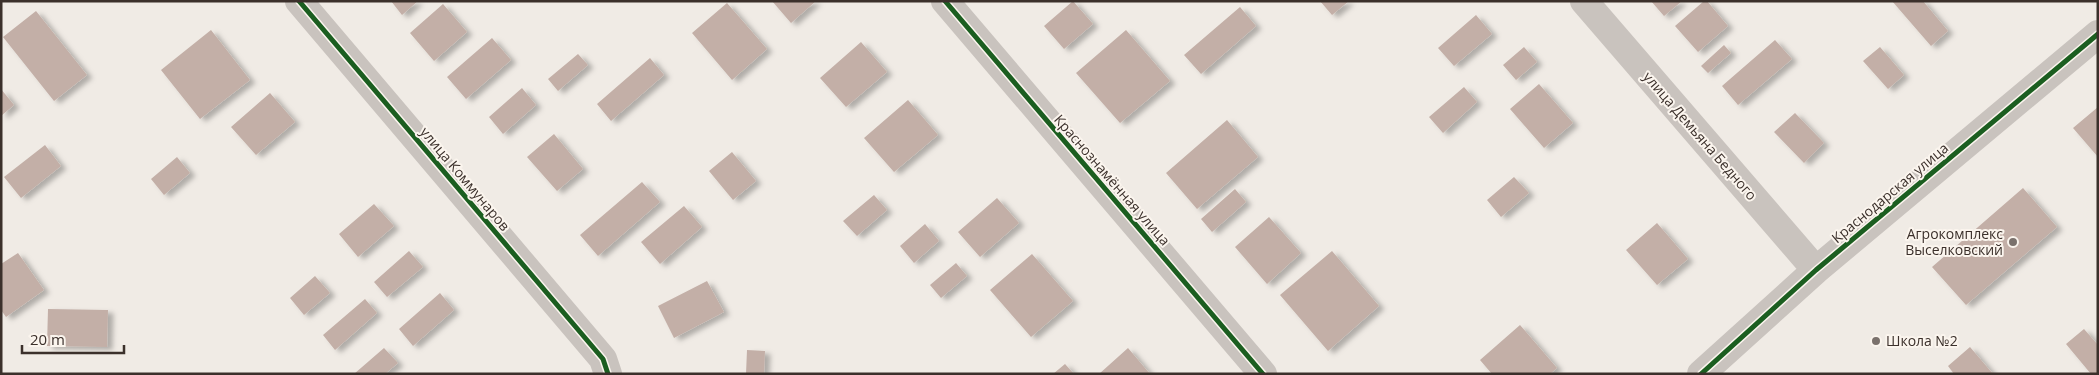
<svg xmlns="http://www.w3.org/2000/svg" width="2099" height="375" font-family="'Open Sans',sans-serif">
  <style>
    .building { fill: #c3afa7; filter: url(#shadow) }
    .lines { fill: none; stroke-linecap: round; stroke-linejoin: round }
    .minor { stroke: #c9c3be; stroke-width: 28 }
    .cycleway-casing { stroke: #fbf5ee; stroke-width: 8 }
    .cycleway { stroke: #1b5e20; stroke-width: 5 }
    .poi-dot { fill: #7a716c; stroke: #fbf5ee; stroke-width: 2 }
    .labels { text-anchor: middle; stroke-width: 4; stroke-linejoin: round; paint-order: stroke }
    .street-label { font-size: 14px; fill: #3b302b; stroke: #fbf5ee }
    .poi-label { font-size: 14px; fill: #3b302b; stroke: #fbf5ee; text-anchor: end }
  </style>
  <defs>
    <filter id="shadow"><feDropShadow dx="5.5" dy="3" stdDeviation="2.5" flood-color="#0004"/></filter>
  </defs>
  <rect width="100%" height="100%" fill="#f0ebe5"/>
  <path class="building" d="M 391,1 L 418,1 L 402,15 Z
    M 772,1 L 816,1 L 791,23 Z
    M 1073,1 L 1093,24 L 1064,49 L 1044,26 Z
    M 1320,1 L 1349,1 L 1332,15 Z
    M 1651,1 L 1682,1 L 1664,16 Z
    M 1704,1 L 1707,1 L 1728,26 L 1698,52 L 1675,26 Z
    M 1892,1 L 1923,1 L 1948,31 L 1931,46 Z
    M 727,3 L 767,49 L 732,80 L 692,33 Z
    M 443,4 L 467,32 L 434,61 L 410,33 Z
    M 1240,7 L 1256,26 L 1201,74 L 1184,55 Z
    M 36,11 L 87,75 L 54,101 L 3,37 Z
    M 1476,15 L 1492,34 L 1454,66 L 1438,48 Z
    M 211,30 L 250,80 L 200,119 L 161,70 Z
    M 1126,30 L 1170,81 L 1120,123 L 1076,73 Z
    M 492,38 L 511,60 L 466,99 L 447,77 Z
    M 1775,40 L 1792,59 L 1738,105 L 1722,86 Z
    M 861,42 L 887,72 L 846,107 L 820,78 Z
    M 1724,45 L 1731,53 L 1708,73 L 1701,66 Z
    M 1524,47 L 1537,62 L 1516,80 L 1503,65 Z
    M 1880,47 L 1904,75 L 1888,89 L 1863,61 Z
    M 578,54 L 588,65 L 558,91 L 548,79 Z
    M 650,58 L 664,75 L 611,121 L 597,104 Z
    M 1539,84 L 1573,123 L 1544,148 L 1510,109 Z
    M 1464,87 L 1477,102 L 1443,133 L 1429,117 Z
    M 522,88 L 536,105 L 503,134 L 489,117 Z
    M 1,89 L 14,105 L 1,116 Z
    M 270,93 L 295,122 L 256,155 L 231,127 Z
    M 908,100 L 938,135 L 894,172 L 864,138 Z
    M 2098,107 L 2098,157 L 2073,128 Z
    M 1795,113 L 1824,143 L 1804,163 L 1774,132 Z
    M 1227,120 L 1258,157 L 1197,209 L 1166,173 Z
    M 554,134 L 583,169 L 557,191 L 527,157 Z
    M 45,145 L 61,166 L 21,198 L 4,177 Z
    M 732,152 L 756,181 L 733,200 L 709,171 Z
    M 177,157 L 190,173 L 164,195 L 151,179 Z
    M 1514,177 L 1529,193 L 1501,217 L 1487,200 Z
    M 642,182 L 660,202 L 598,256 L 580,235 Z
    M 2023,188 L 2057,227 L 1966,305 L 1932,267 Z
    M 1235,189 L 1246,202 L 1212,232 L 1201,219 Z
    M 874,195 L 887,210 L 857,236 L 843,221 Z
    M 997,198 L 1019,223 L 980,257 L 958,232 Z
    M 374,204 L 394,226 L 358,257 L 339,234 Z
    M 684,206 L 702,227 L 660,264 L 641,242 Z
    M 1269,217 L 1301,253 L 1267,284 L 1235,247 Z
    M 1657,223 L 1688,259 L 1657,285 L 1626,250 Z
    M 925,224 L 939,241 L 914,263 L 900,246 Z
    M 409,251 L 423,267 L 387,297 L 374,282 Z
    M 1332,251 L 1379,306 L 1328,351 L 1280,295 Z
    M 18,253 L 44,290 L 6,317 L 1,310 L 1,264 Z
    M 1032,254 L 1073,301 L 1031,337 L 990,290 Z
    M 956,263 L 967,276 L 941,298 L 930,285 Z
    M 315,276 L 330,293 L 304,315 L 290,298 Z
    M 707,281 L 724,312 L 674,338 L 658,306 Z
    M 440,293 L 454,310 L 413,346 L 399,329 Z
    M 365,299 L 377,313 L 335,350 L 323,335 Z
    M 48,309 L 108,310 L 107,347 L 47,346 Z
    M 1520,325 L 1557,368 L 1550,374 L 1492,374 L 1480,360 Z
    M 2084,329 L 2098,345 L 2098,374 L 2091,374 L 2066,344 Z
    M 1970,347 L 1993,374 L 1954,374 L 1948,366 Z
    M 384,348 L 398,363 L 385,374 L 354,374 Z
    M 1128,348 L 1150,374 L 1099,374 Z
    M 747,350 L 765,351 L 764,374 L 746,374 Z
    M 1065,364 L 1074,374 L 1053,374 Z"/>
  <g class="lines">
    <path class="minor" d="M 299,1 L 603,359 L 608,374
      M 945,1 L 1263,374
      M 1584,1 L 1816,270
      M 1701,374 L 1816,270 L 2098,34"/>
    <g class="cycleway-casing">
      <path id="cycleway" d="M 299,1 L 603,359 L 608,374
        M 945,1 L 1263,374
        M 1701,374 L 1816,270 L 2098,34"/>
    </g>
    <use href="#cycleway" class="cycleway"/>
  </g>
  <g class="poi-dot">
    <circle cx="2013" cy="242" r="5"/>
    <circle cx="1876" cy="341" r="5"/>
  </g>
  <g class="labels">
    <g class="street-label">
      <text transform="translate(1700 136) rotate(49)" y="5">улица Демьяна Бедного</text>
      <text transform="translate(465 179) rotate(50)" y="5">улица Коммунаров</text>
      <text transform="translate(1112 180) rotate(49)" y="5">Краснознамённая улица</text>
      <text transform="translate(1890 193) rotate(-40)" y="5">Краснодарская улица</text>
    </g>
    <g class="poi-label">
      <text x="2003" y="239">Агрокомплекс<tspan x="2003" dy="16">Выселковский</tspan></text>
      <text x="1886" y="346" text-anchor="start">Школа №2</text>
    </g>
  </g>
  <rect width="2099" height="375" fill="none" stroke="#3b302b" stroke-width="5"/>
  <path d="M22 345v8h102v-8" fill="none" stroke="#3b302b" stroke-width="2.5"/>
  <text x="30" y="345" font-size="15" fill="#3b302b" stroke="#fbf5ee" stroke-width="4" paint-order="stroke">20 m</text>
</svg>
